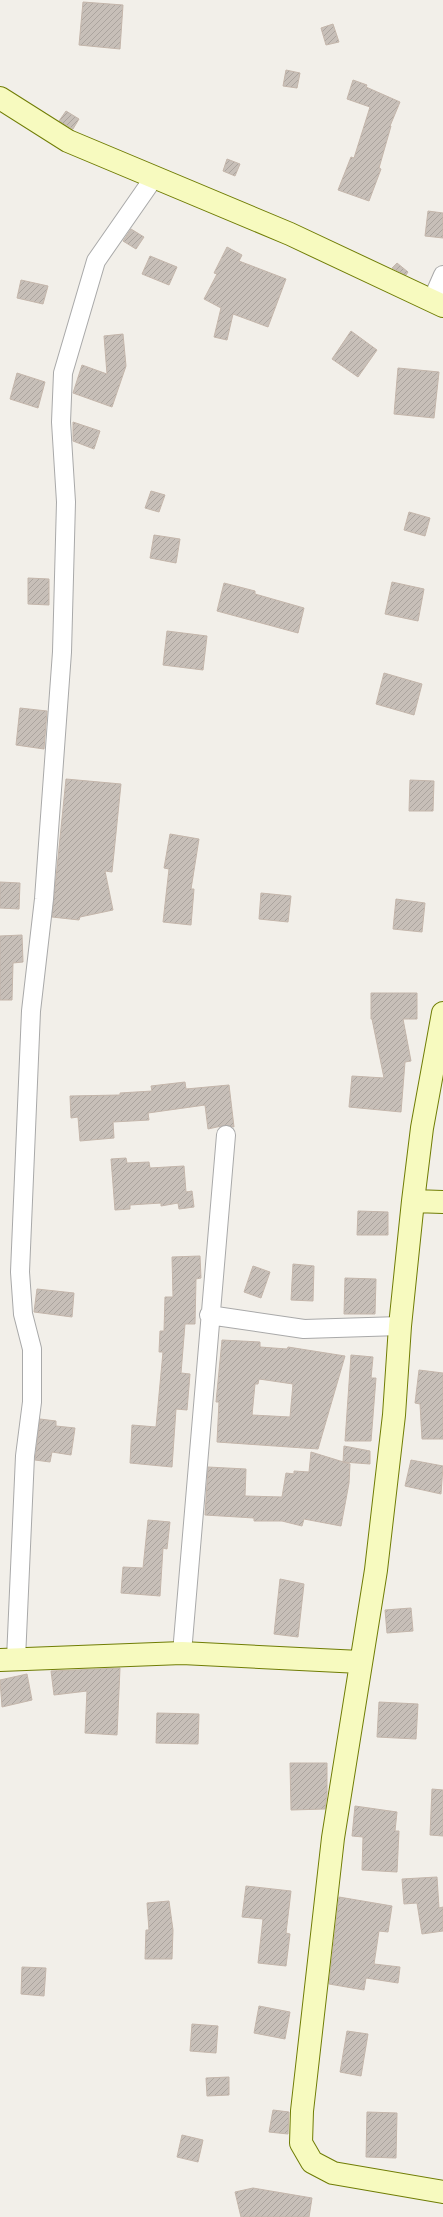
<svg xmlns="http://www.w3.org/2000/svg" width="443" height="2217" font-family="Figtree,sans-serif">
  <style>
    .building { fill: url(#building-hatch); stroke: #c4b6ab; fill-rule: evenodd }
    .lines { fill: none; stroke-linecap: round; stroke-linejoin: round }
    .street-casing { stroke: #a9a9a9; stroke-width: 20 }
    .secondary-casing { stroke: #707d05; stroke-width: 24 }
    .street { stroke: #fff; stroke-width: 18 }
    .secondary { stroke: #f7fabf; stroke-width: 22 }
  </style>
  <defs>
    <pattern id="building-hatch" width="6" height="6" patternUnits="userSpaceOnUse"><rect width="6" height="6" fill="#c7bfb8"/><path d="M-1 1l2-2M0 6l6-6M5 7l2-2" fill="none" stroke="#aba49e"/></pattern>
  </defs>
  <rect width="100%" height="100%" fill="#f2efe9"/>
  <path class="building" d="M 83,2 L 123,5 L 120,49 L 79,45 Z
    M 333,24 L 339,42 L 326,45 L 321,28 Z
    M 286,70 L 300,73 L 297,88 L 283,86 Z
    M 353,80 L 367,85 L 366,87 L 400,102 L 390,126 L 391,126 L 379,168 L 381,169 L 369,201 L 338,190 L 351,157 L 354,158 L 370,107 L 347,99 Z
    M 66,111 L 79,119 L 73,129 L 59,121 Z
    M 227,159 L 240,164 L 235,176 L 223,171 Z
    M 428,211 L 443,213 L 443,238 L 425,236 Z
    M 131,229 L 144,237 L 136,249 L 123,241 Z
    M 227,247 L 242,255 L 239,261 L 286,279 L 268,327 L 233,314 L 227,340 L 214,337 L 221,308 L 204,299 L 217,274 L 214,273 Z
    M 150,256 L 177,267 L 169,285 L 142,274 Z
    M 397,263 L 408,272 L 406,275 L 392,268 Z
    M 21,280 L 48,286 L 43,304 L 17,298 Z
    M 351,331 L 377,350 L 358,377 L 332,359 Z
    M 123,334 L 126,366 L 112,407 L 73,393 L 82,365 L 107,374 L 104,336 Z
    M 398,368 L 439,372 L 434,418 L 394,414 Z
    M 17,373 L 45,382 L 38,408 L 10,399 Z
    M 73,422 L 100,431 L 94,449 L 73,441 Z
    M 151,491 L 165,495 L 159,512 L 145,508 Z
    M 409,512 L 430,518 L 425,536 L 404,530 Z
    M 154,535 L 180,539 L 176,563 L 150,558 Z
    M 28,578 L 49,579 L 49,605 L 28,604 Z
    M 392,582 L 424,589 L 418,621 L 385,614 Z
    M 224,583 L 255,591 L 255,594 L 304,608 L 298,633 L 217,611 Z
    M 167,631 L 207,636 L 203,670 L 163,665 Z
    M 384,673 L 422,684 L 414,715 L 376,704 Z
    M 20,708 L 47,711 L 44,749 L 16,745 Z
    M 66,779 L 121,784 L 112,872 L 105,871 L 113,910 L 80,917 L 79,920 L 52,917 Z
    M 410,780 L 434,781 L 433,811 L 409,811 Z
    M 170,834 L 199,839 L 191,889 L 194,889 L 191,925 L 163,922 L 169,869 L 164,868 Z
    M 0,882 L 20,883 L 19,909 L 0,908 Z
    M 261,893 L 291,896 L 288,922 L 259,919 Z
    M 396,899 L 425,903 L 422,932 L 393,929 Z
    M 22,935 L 23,962 L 13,963 L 12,1000 L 0,1000 L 0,936 Z
    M 371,993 L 417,993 L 417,1019 L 403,1019 L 411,1061 L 405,1062 L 401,1112 L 349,1107 L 352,1076 L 384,1078 L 372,1019 L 371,1019 Z
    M 185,1082 L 186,1089 L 229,1085 L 234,1127 L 226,1125 L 208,1129 L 205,1105 L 148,1113 L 149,1120 L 113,1122 L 114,1138 L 80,1141 L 78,1117 L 71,1118 L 70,1096 L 120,1095 L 120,1093 L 152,1091 L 151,1086 Z
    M 126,1158 L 127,1163 L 149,1162 L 150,1168 L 184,1166 L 186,1192 L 192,1191 L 194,1207 L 179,1209 L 178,1203 L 161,1206 L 161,1203 L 130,1205 L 130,1209 L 115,1210 L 111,1159 Z
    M 358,1211 L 388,1212 L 388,1235 L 357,1235 Z
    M 200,1256 L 201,1278 L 196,1279 L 195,1324 L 185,1324 L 181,1373 L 190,1374 L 187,1410 L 176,1409 L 172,1467 L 130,1463 L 132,1425 L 156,1427 L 163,1352 L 159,1352 L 160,1331 L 164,1331 L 165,1297 L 173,1297 L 172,1257 Z
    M 293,1264 L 314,1266 L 313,1301 L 291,1300 Z
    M 253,1266 L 270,1272 L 261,1298 L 244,1292 Z
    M 345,1278 L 376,1279 L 375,1314 L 344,1314 Z
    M 37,1289 L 74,1293 L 72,1317 L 34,1312 Z
    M 222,1340 L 260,1342 L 260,1347 L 287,1349 L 288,1347 L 345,1356 L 318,1449 L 217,1442 L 219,1402 L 216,1402 ZM 259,1379 L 293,1384 L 290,1417 L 252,1415 L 255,1384 L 258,1384 Z
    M 351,1355 L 373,1357 L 371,1378 L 376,1378 L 371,1441 L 345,1441 Z
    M 419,1370 L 443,1373 L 443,1439 L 422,1439 L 420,1404 L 415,1403 Z
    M 40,1419 L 56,1421 L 56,1426 L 75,1428 L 71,1455 L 52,1452 L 50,1462 L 35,1460 Z
    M 344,1446 L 370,1451 L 370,1464 L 343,1462 Z
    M 311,1452 L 350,1464 L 349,1483 L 341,1526 L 304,1519 L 302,1526 L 282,1521 L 254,1521 L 254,1518 L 205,1515 L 208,1467 L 246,1469 L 245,1496 L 282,1497 L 286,1473 L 294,1474 L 294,1471 L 309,1472 Z
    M 411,1460 L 443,1466 L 441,1494 L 405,1486 Z
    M 148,1520 L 170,1522 L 167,1549 L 163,1548 L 160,1596 L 121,1593 L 123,1567 L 143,1568 Z
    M 280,1579 L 304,1584 L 298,1637 L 274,1634 Z
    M 411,1608 L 413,1631 L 387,1633 L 385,1610 Z
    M 120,1668 L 117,1735 L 85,1733 L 87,1691 L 54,1695 L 51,1671 Z
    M 27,1674 L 32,1700 L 2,1707 L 0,1680 Z
    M 379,1702 L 418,1704 L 416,1739 L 377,1737 Z
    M 157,1713 L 199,1714 L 198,1744 L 156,1743 Z
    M 290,1763 L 327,1763 L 327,1793 L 325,1809 L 291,1810 Z
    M 432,1789 L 443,1790 L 443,1836 L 430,1835 Z
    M 355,1806 L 397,1812 L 395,1831 L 399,1831 L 397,1872 L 362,1870 L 363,1837 L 352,1836 Z
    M 437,1877 L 439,1908 L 443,1907 L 443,1931 L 422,1934 L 417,1903 L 404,1904 L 402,1879 Z
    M 246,1886 L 291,1891 L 286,1933 L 290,1934 L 286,1966 L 258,1963 L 263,1919 L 242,1917 Z
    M 339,1897 L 392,1906 L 388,1932 L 379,1931 L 374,1964 L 400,1967 L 398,1983 L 366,1978 L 364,1990 L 329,1984 Z
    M 169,1901 L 173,1930 L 172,1959 L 145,1959 L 146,1930 L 149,1930 L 147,1903 Z
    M 22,1967 L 46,1968 L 44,1996 L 21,1994 Z
    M 259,2006 L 290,2012 L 285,2039 L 254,2033 Z
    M 192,2024 L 218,2026 L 216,2053 L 190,2051 Z
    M 347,2031 L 368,2034 L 361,2076 L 340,2072 Z
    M 229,2077 L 229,2095 L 207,2096 L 206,2078 Z
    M 273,2110 L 289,2112 L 288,2134 L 269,2132 Z
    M 367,2112 L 397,2113 L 396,2158 L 366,2157 Z
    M 182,2135 L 203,2140 L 198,2162 L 177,2157 Z
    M 253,2188 L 312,2198 L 309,2217 L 241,2217 L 235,2192 Z"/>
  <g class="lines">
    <g class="street-casing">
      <path id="street" d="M 432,300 L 443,275
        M 209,1315 L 304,1329 L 400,1326
        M 182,1653 L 226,1135
        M 16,1659 L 25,1456 L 32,1402 L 32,1349 L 23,1314 L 20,1272 L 31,1011 L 44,899 L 62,652 L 66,502 L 61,422 L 63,373 L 96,261 L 153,179"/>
    </g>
    <g class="secondary-casing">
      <path id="secondary" d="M 0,98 L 68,141 L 290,234 L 443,306
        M 443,1013 L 422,1128 L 413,1201 L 400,1326 L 394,1415 L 376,1570 L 333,1838 L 302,2111 L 301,2143 L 312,2162 L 333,2173 L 443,2192
        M 413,1201 L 443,1202
        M 0,1660 L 182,1653 L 360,1662"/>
    </g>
    <use href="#street" class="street"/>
    <use href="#secondary" class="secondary"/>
  </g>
</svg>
